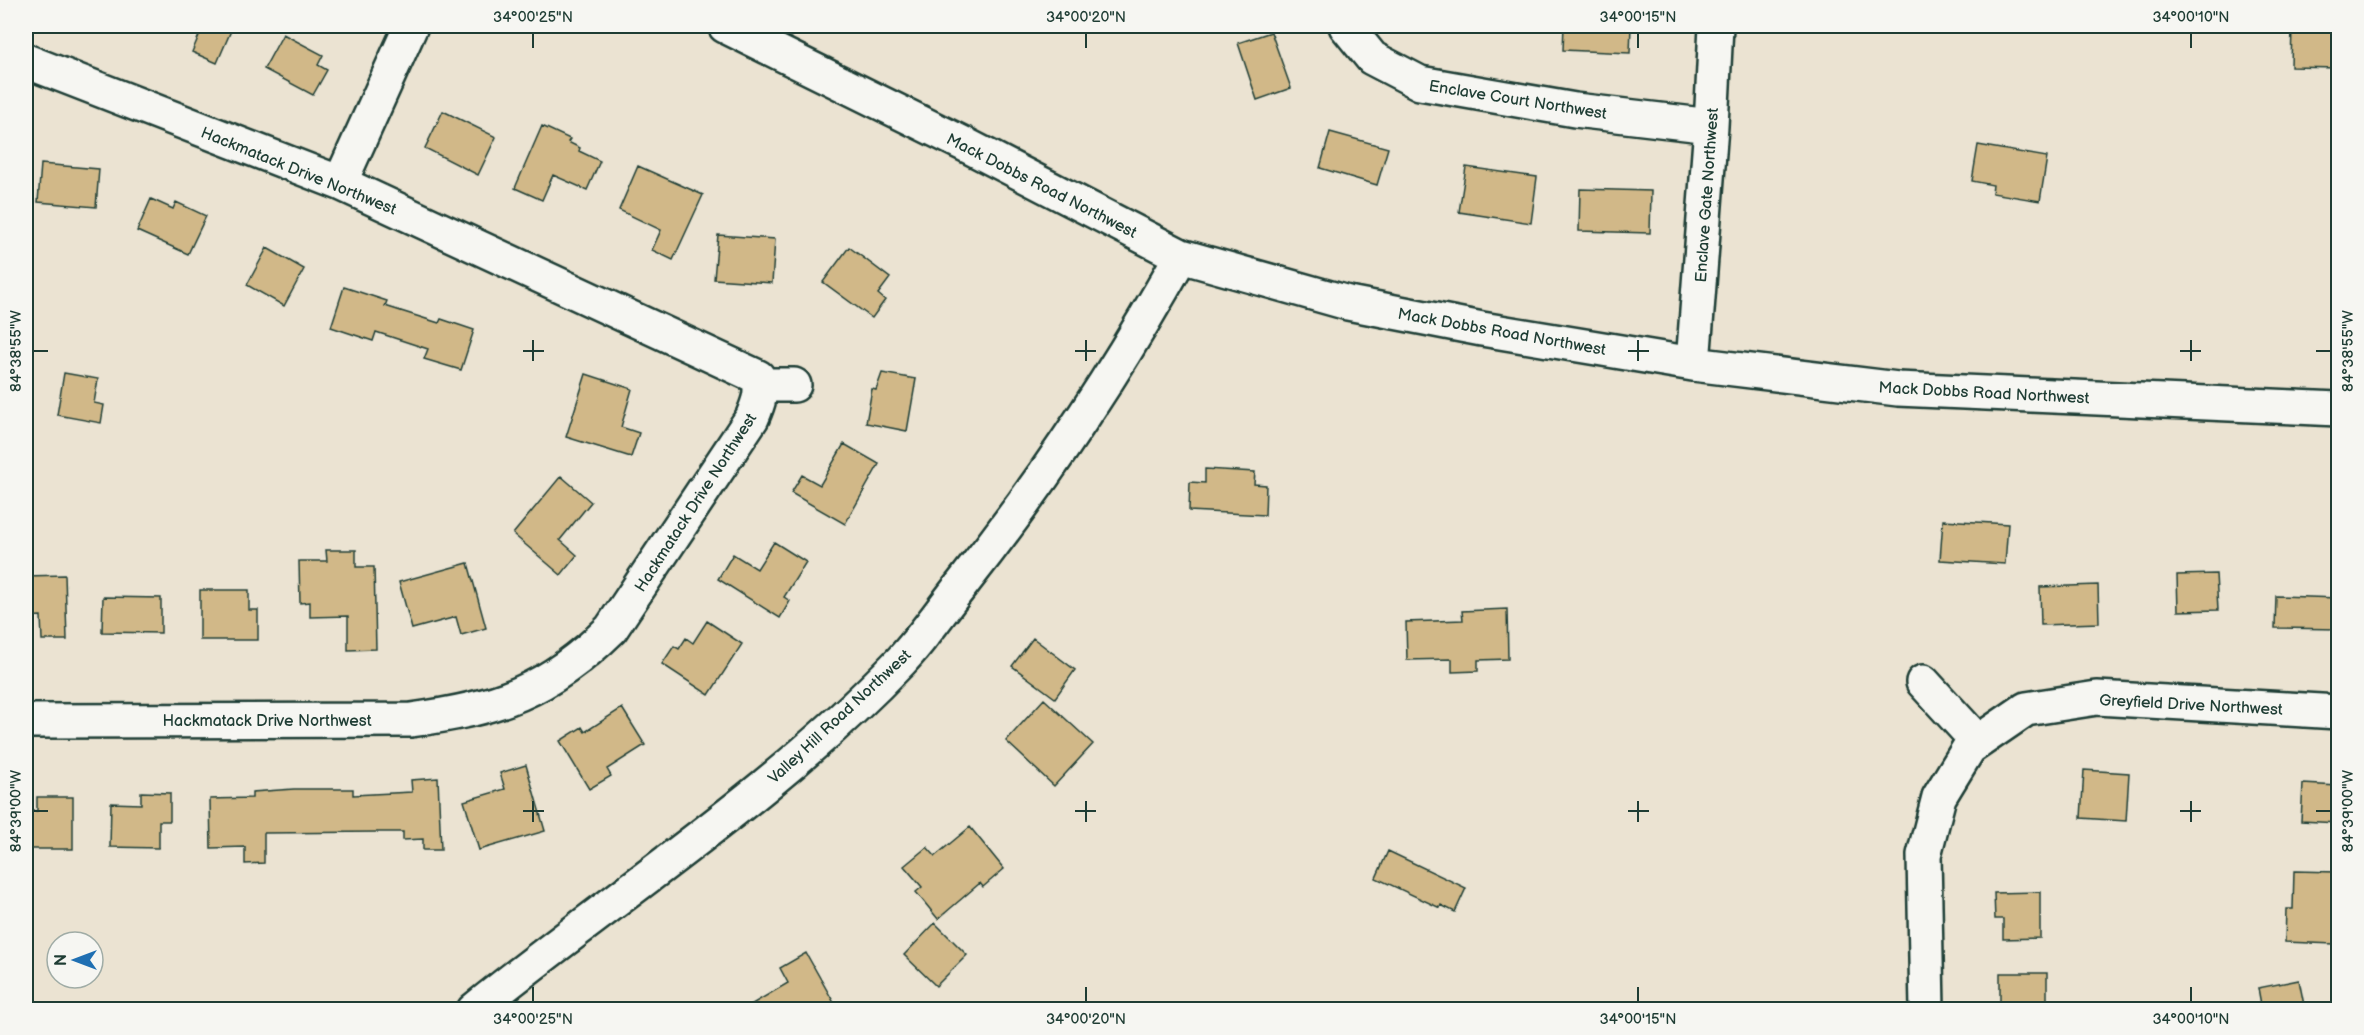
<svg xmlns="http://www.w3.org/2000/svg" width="2364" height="1035" font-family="'Balsamiq Sans',sans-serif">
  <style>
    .building { fill: #d1b888; stroke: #1f3d34; stroke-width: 1.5 }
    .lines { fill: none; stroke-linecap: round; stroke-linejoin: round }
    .minor-casing { stroke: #1f3d34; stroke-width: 38 }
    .minor { stroke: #f6f6f2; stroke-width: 33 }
    .ticks { fill: none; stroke: #1f3d34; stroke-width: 2 }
    .labels { text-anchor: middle; stroke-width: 5; stroke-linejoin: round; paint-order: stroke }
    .street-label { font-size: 16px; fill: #1f3d34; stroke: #f6f6f2 }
    .neatline { fill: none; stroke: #1f3d34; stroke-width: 2 }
    .ticks-label { font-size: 15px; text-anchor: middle; fill: #1f3d34 }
  </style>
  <rect width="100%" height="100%" fill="#ebe3d2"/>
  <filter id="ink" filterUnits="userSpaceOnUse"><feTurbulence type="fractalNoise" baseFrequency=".0167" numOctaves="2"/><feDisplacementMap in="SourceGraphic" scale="12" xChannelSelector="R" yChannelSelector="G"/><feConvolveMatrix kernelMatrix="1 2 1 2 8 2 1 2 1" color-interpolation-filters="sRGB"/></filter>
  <g filter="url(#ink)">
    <path class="building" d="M 203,26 L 233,26 L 217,63 L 192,52 Z
      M 1564,26 L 1631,26 L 1630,53 L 1563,50 Z
      M 2292,26 L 2338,26 L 2338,68 L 2291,67 Z
      M 1271,32 L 1291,88 L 1257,100 L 1238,43 Z
      M 283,34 L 323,55 L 318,65 L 327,70 L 313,95 L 264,69 Z
      M 443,111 L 496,137 L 478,175 L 425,148 Z
      M 542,126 L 570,139 L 568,142 L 580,148 L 579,151 L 600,161 L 587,190 L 553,175 L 542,200 L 515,188 Z
      M 1330,132 L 1388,148 L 1377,185 L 1320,168 Z
      M 1978,145 L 2047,157 L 2040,201 L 1992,193 L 1993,185 L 1972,181 Z
      M 41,164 L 99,169 L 96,207 L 38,202 Z
      M 638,166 L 703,195 L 673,260 L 652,250 L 661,230 L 619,210 Z
      M 1466,167 L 1537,177 L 1531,223 L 1459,212 Z
      M 1580,189 L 1651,191 L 1650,233 L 1579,231 Z
      M 151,199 L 173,209 L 176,202 L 206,216 L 188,254 L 137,231 Z
      M 718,235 L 775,239 L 772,283 L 714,279 Z
      M 849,247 L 890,278 L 878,294 L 885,300 L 872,318 L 823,282 Z
      M 267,248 L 304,269 L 284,306 L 247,285 Z
      M 344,287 L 387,301 L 385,306 L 439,323 L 441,319 L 474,330 L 461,370 L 424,359 L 428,349 L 376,332 L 373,341 L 331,327 Z
      M 64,373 L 98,379 L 94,403 L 104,405 L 101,423 L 57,415 Z
      M 882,373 L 916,379 L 907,431 L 866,423 L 872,389 L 876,390 Z
      M 586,374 L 632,389 L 621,427 L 639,433 L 631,457 L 566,437 Z
      M 844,444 L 879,464 L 845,524 L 791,493 L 802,475 L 820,485 Z
      M 1205,469 L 1255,472 L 1254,484 L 1266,485 L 1265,515 L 1189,511 L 1190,482 L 1205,483 Z
      M 561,476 L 591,502 L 560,540 L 577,555 L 561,575 L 513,534 Z
      M 1943,520 L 2008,524 L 2005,564 L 1940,560 Z
      M 774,542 L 806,562 L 784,597 L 790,601 L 780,618 L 718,579 L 733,554 L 757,569 Z
      M 326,550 L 356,550 L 356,567 L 374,567 L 376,649 L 348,650 L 348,616 L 310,617 L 310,602 L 300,603 L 299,561 L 327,561 Z
      M 468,563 L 486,628 L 461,635 L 456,617 L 412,629 L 399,582 Z
      M 2216,574 L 2218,610 L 2178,611 L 2177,575 Z
      M 65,575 L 67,640 L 42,640 L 41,616 L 26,617 L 26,576 Z
      M 2098,585 L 2099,623 L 2041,625 L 2040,587 Z
      M 200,590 L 249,590 L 249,610 L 258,610 L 258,640 L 200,640 Z
      M 2276,596 L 2338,598 L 2338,629 L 2275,628 Z
      M 103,597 L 161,598 L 161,633 L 102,632 Z
      M 1507,609 L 1508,659 L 1478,660 L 1478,671 L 1452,672 L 1452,659 L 1407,660 L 1406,622 L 1463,620 L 1462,611 Z
      M 707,621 L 742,644 L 709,695 L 662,664 L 674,646 L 679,649 L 686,638 L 693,643 Z
      M 1033,638 L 1075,670 L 1055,698 L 1012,666 Z
      M 1044,699 L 1093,744 L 1054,786 L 1006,741 Z
      M 622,708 L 645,745 L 607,769 L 611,776 L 589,789 L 560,741 L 582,727 L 585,732 Z
      M 526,765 L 545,831 L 479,850 L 464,801 L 505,789 L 500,773 Z
      M 2084,770 L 2129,773 L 2126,821 L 2081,818 Z
      M 438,778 L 441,850 L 423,850 L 423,839 L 403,840 L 403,832 L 378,832 L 264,833 L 264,863 L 245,864 L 245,847 L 211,848 L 210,799 L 252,798 L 252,792 L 294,789 L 353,789 L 353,795 L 412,792 L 411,780 Z
      M 2303,784 L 2338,786 L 2338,823 L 2301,821 Z
      M 141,792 L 170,793 L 170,821 L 159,821 L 159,848 L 110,847 L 111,803 L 141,804 Z
      M 37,797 L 73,797 L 73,849 L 26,849 L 26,811 L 37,811 Z
      M 970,827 L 1004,869 L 983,887 L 980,883 L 938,919 L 916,892 L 922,887 L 904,866 L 927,847 L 935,856 Z
      M 1388,851 L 1466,888 L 1455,912 L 1441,905 L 1440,908 L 1376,878 Z
      M 2294,871 L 2337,872 L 2335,944 L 2285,942 L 2286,909 L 2293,909 Z
      M 2040,892 L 2040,938 L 2003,939 L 2003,919 L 1995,919 L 1994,893 Z
      M 935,923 L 967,955 L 936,986 L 904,955 Z
      M 806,953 L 838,1010 L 742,1010 L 788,983 L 780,968 Z
      M 2000,973 L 2047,973 L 2047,1010 L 2000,1010 Z
      M 2299,980 L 2305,1010 L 2262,1010 L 2258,988 Z"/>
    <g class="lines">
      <g class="minor-casing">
        <path id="minor" d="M 725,26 L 966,145 L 1181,256 L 1348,303 L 1482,329 L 1693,364 L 1898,389 L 2338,409
          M 1346,26 L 1372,58 L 1420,83 L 1575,110 L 1711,126
          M 26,61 L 340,183 L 758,377 C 763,392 758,404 752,418 L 611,629 C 547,692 498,708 411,720 L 26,721
          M 340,183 L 411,26
          M 1693,364 L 1711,126 L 1716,26
          M 761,385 L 794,385
          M 1923,682 L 1978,742
          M 474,1010 C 617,894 773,795 901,661 C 923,638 942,609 963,583 C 1043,482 1118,369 1181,256
          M 1927,1010 L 1924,855 L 1939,797 L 1969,748 L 2026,709 L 2097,698 L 2338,712"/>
      </g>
      <use href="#minor" class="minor"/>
    </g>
  </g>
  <path class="ticks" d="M 533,33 L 533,48M 1086,33 L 1086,48M 1638,33 L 1638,48M 2191,33 L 2191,48M 533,340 L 533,361M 1086,340 L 1086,361M 1638,340 L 1638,361M 2191,340 L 2191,361M 33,351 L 48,351M 523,351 L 544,351M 1075,351 L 1096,351M 1628,351 L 1649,351M 2180,351 L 2201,351M 2316,351 L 2331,351M 533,801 L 533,822M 1086,801 L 1086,822M 1638,801 L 1638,822M 2191,801 L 2191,822M 33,811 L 48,811M 523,811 L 544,811M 1075,811 L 1096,811M 1628,811 L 1649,811M 2180,811 L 2201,811M 2316,811 L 2331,811M 533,987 L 533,1002M 1086,987 L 1086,1002M 1638,987 L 1638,1002M 2191,987 L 2191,1002"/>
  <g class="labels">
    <g class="street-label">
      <text transform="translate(1518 99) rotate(9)" y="6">Enclave Court Northwest</text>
      <text transform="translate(299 170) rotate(22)" y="6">Hackmatack Drive Northwest</text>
      <text transform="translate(1042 185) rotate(27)" y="6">Mack Dobbs Road Northwest</text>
      <text transform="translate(1706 195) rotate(-86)" y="6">Enclave Gate Northwest</text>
      <text transform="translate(1502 331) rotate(10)" y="6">Mack Dobbs Road Northwest</text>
      <text transform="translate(1984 392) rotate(3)" y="6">Mack Dobbs Road Northwest</text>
      <text transform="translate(695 502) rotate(-57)" y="6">Hackmatack Drive Northwest</text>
      <text transform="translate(2191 704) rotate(3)" y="6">Greyfield Drive Northwest</text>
      <text transform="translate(839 716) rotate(-43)" y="6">Valley Hill Road Northwest</text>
      <text x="267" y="726">Hackmatack Drive Northwest</text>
    </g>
  </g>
  <rect width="2364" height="1035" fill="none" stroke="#f6f6f2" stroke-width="66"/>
  <g transform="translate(75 960) rotate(270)"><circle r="28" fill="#f6f6f2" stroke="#a0aca6" stroke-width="1.5"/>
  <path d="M0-4.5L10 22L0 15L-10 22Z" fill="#1f6fb2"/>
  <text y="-9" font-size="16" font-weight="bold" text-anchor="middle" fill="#1f3d34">N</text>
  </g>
  <rect x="33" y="33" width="2298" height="969" class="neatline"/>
  <g class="ticks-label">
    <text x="533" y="22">34°00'25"N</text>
    <text x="1086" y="22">34°00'20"N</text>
    <text x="1638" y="22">34°00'15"N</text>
    <text x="2191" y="22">34°00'10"N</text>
    <text transform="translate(2348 351) rotate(-90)" y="5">84°38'55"W</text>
    <text transform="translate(16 351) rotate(-90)" y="5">84°38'55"W</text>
    <text transform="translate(2348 811) rotate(-90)" y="5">84°39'00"W</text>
    <text transform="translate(16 811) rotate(-90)" y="5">84°39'00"W</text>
    <text x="533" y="1024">34°00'25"N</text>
    <text x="1086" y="1024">34°00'20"N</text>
    <text x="1638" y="1024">34°00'15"N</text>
    <text x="2191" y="1024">34°00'10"N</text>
  </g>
</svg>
